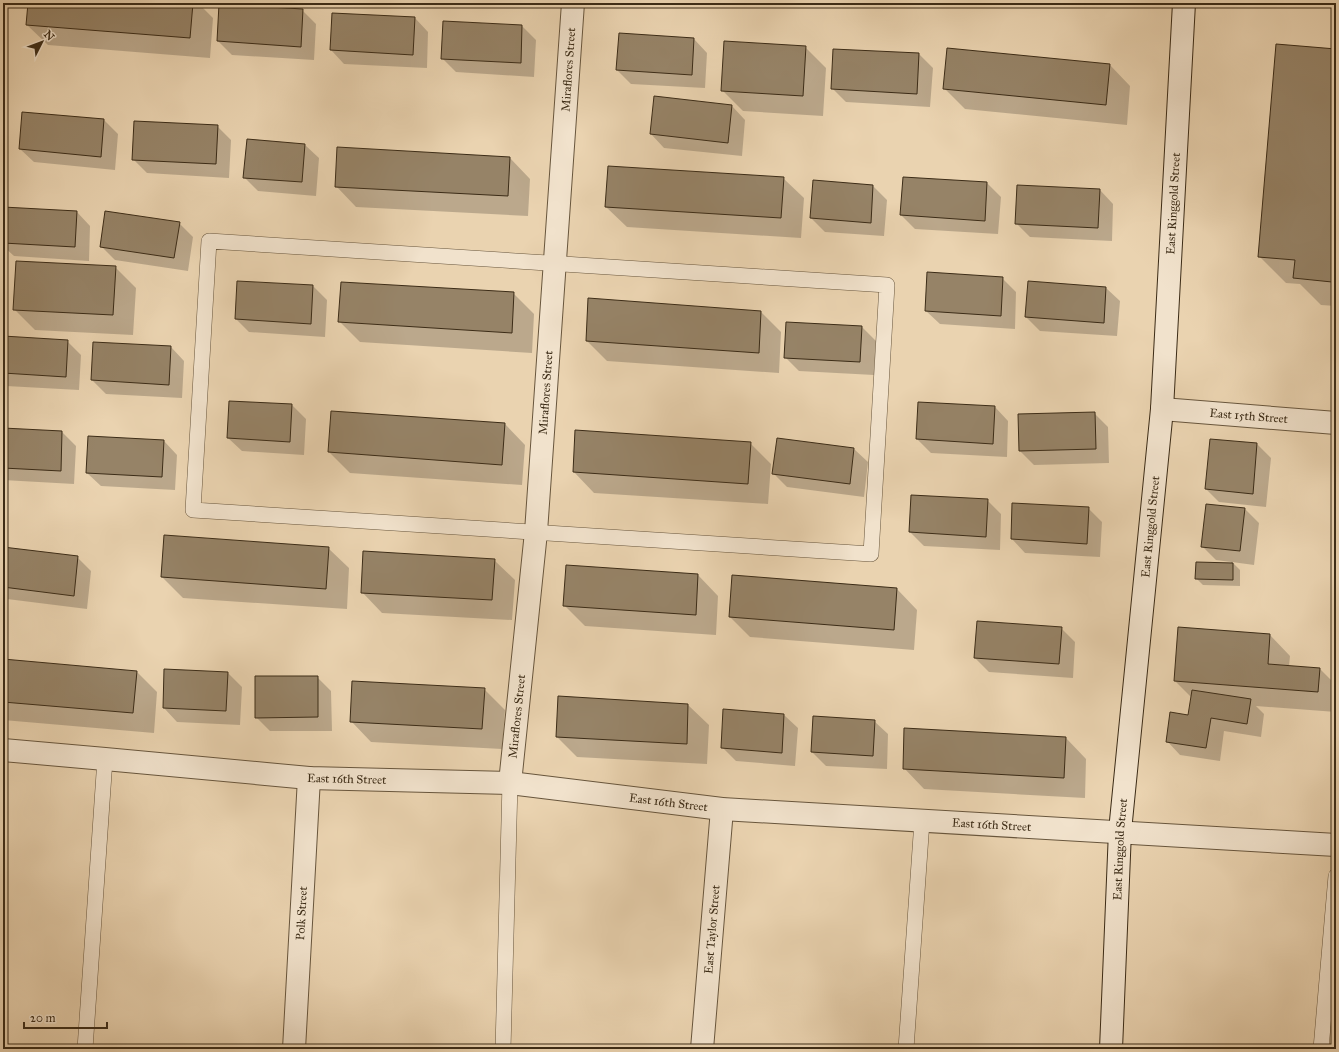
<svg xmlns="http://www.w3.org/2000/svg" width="1339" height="1052" font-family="'IM FELL Great Primer',serif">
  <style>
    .shadow { fill: #0003 }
    .building { fill: #968367; stroke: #3c2c17 }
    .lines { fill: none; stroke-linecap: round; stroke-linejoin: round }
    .lane-casing { stroke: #68563d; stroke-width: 16 }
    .street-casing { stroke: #68563d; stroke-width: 24 }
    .secondary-casing { stroke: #3c2c17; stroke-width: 24 }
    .lane { stroke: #f1e2cc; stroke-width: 15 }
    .street { stroke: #f1e2cc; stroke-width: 22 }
    .secondary { stroke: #f1e2cc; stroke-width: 22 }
    .labels { text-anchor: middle; stroke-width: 3.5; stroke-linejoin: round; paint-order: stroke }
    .street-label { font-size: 12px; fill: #3c2c17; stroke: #f1e2cc }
  </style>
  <rect width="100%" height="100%" fill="#ead3b0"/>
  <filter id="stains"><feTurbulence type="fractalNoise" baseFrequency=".005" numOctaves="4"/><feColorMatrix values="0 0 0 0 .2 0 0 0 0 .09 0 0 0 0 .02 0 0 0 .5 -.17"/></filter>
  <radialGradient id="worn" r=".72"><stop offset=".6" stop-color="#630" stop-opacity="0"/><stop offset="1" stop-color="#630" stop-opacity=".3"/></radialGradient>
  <path class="shadow" d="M 29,3 L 198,3 L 213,18 L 210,58 L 48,45 L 27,25 Z
    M 302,10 L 316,24 L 314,60 L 232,55 L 218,41 Z
    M 332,14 L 415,18 L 428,32 L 427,68 L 344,64 L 331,50 Z
    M 522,26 L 536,40 L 534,77 L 456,72 L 442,58 Z
    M 694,39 L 707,53 L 705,88 L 631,84 L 617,70 Z
    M 805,47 L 826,68 L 823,116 L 743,111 L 722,90 Z
    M 948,49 L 1110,65 L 1130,86 L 1127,125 L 965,109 L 945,89 Z
    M 1336,50 L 1336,306 L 1321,305 L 1300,284 L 1286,283 L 1259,256 Z
    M 919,54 L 933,68 L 930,107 L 846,102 L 832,88 Z
    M 732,106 L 745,120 L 742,156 L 664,148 L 651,134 Z
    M 104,120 L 118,134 L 115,170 L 34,162 L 20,149 Z
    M 217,126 L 231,140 L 229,178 L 147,173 L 133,159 Z
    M 305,145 L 319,158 L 316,196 L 258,191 L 244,177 Z
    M 510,158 L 530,179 L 528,216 L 356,207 L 336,186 Z
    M 783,178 L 804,198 L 801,238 L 627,227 L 606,207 Z
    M 987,183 L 1001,197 L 998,234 L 915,229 L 901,215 Z
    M 873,186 L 887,200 L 884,236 L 825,232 L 811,218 Z
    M 1100,190 L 1113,204 L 1112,241 L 1030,237 L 1016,223 Z
    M 3,208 L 77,212 L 90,226 L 89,261 L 14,256 L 3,246 Z
    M 179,223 L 193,237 L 188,271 L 115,260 L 101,246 Z
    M 115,267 L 136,288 L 133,335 L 35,330 L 14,309 Z
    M 1002,278 L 1016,292 L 1015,329 L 940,324 L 926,311 Z
    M 313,286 L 327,300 L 325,337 L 249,332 L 236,319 Z
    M 1106,288 L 1120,301 L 1117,336 L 1040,331 L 1026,317 Z
    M 513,293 L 534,314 L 532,353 L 360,342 L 339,321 Z
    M 761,312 L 781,332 L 779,373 L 607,361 L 587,341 Z
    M 787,323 L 862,327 L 876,341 L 874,375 L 799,371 L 785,357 Z
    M 3,337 L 67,341 L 81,355 L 79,390 L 6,386 L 3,383 Z
    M 171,347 L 184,361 L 182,398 L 106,394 L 92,380 Z
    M 919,403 L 995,407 L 1008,421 L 1007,457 L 931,453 L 917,439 Z
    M 292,405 L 306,419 L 304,455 L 242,451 L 228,438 Z
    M 1094,413 L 1108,427 L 1109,463 L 1034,465 L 1020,451 Z
    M 505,424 L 525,445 L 522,485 L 350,473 L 329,452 Z
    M 3,429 L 62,432 L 76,446 L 74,484 L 3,480 Z
    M 576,431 L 750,443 L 771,464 L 768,504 L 594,493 L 574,472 Z
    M 164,441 L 177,455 L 175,490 L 101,486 L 87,473 Z
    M 1257,444 L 1271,458 L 1266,507 L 1219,502 L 1206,489 Z
    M 854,449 L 868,462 L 864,497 L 787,487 L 773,473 Z
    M 987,500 L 1001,514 L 1000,550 L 924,546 L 910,532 Z
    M 1088,508 L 1102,522 L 1100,557 L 1025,553 L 1012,539 Z
    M 1245,509 L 1259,523 L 1254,565 L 1232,562 L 1240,570 L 1240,586 L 1203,585 L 1196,578 L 1231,563 L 1231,562 L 1216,560 L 1202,546 Z
    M 164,536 L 328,548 L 349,568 L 347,609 L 183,598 L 162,577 Z
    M 3,548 L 77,557 L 91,571 L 87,609 L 7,599 L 3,595 Z
    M 494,560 L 515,580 L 512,620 L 382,613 L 362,592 Z
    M 698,575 L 718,596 L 716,635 L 585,626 L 564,605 Z
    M 897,589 L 917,610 L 914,650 L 750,637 L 730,617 Z
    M 1061,628 L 1075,642 L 1073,678 L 989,672 L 975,658 Z
    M 1270,635 L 1290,656 L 1289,666 L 1320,669 L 1336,685 L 1336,712 L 1256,706 L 1264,714 L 1261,737 L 1224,731 L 1220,761 L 1180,755 L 1167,741 L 1189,717 L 1192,698 L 1175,681 Z
    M 3,660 L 137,672 L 157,692 L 154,733 L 3,720 Z
    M 228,673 L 242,687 L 240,725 L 177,722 L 164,708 Z
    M 317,677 L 331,691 L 332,731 L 270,731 L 256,717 Z
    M 484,689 L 505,710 L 502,749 L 371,742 L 351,721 Z
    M 559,697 L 688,705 L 709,725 L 707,764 L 577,757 L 557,737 Z
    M 784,715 L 798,728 L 795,766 L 736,761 L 722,747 Z
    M 874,721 L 888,734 L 887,769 L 826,766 L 812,752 Z
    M 905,729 L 1066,738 L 1086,759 L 1085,798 L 924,789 L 904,768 Z"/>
  <path class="building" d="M 28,3 L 193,3 L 190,38 L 26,25 Z
    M 219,4 L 303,9 L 301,47 L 217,41 Z
    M 332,13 L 415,17 L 413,55 L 330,50 Z
    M 443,21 L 522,25 L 521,63 L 441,59 Z
    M 619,33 L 694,38 L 692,75 L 616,70 Z
    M 724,41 L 806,46 L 803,96 L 721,91 Z
    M 1276,44 L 1336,49 L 1336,263 L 1333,262 L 1332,282 L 1293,278 L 1295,260 L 1258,257 Z
    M 947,48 L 1110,64 L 1106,105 L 943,89 Z
    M 833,49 L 919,53 L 917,94 L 831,89 Z
    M 654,96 L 732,105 L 728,143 L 650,134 Z
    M 22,112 L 104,119 L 101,157 L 19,149 Z
    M 134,121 L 218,125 L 216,164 L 132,160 Z
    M 247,139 L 305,144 L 302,182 L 243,178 Z
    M 337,147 L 510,157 L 508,196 L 335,187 Z
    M 608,166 L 784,177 L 781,218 L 605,207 Z
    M 903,177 L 987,182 L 985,221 L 900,215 Z
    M 813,180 L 873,185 L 871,223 L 810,218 Z
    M 1017,185 L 1100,189 L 1098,228 L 1015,224 Z
    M 3,207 L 77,211 L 75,247 L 3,243 Z
    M 105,211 L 180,222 L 174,258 L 100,247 Z
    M 16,261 L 116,266 L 113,315 L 13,310 Z
    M 927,272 L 1003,277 L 1001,316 L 925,311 Z
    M 237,281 L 313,285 L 311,324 L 235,319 Z
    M 1028,281 L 1106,287 L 1104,323 L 1025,317 Z
    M 341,282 L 514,292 L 512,333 L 338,322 Z
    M 588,298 L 761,311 L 759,353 L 586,341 Z
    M 786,322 L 862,326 L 860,362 L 784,358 Z
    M 3,336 L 68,340 L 66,377 L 3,373 Z
    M 93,342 L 171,346 L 169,385 L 91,380 Z
    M 229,401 L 292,404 L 290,442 L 227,438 Z
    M 918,402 L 995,406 L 993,444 L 916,439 Z
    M 331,411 L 505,423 L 502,465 L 328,452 Z
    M 1095,412 L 1096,449 L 1019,451 L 1018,414 Z
    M 3,428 L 62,431 L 61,471 L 3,468 Z
    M 575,430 L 751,442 L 748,484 L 573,472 Z
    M 88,436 L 164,440 L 162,477 L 86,473 Z
    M 777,438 L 854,448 L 850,484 L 772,474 Z
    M 1210,439 L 1257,443 L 1253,494 L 1205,489 Z
    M 911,495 L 988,499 L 986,537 L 909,532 Z
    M 1012,503 L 1089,507 L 1087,544 L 1011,539 Z
    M 1206,504 L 1245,508 L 1240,551 L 1201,547 Z
    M 164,535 L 329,547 L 326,589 L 161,577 Z
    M 3,547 L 78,556 L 74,596 L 3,587 Z
    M 363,551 L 495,559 L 492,600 L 361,593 Z
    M 1196,562 L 1233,563 L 1233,580 L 1195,579 Z
    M 566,565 L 698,574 L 696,615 L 563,606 Z
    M 732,575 L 897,588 L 894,630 L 729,617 Z
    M 977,621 L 1062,627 L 1059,664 L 974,658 Z
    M 1178,627 L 1270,634 L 1268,664 L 1320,668 L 1318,692 L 1174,681 Z
    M 3,659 L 137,671 L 133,713 L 3,702 Z
    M 164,669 L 228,672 L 226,711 L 163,708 Z
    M 255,676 L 318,676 L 318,717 L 255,718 Z
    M 352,681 L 485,688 L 482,729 L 350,722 Z
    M 1192,690 L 1251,699 L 1247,724 L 1211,718 L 1206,748 L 1166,742 L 1170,712 L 1188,715 Z
    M 558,696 L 688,704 L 687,744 L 556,737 Z
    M 723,709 L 784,714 L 782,753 L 721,748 Z
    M 813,716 L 875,720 L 873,756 L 811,752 Z
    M 904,728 L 1066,737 L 1064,778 L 903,769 Z"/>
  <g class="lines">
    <g class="lane-casing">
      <path id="lane" d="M 209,241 L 887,285 L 871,554 L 193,510 Z
        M 85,1049 L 105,759
        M 503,1049 L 510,783
        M 906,1049 L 922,821
        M 1321,1049 L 1336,876"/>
    </g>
    <g class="street-casing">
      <g id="street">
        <path id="s1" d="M 1162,409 L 1336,423"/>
        <path id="s2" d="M 3,750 L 105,759 L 309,778 L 510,783 L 722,809 L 1336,845"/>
        <path id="s3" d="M 510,783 L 536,532 L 573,3"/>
        <path id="s4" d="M 294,1049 L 309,778"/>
        <path id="s5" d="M 702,1049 L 722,809"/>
      </g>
    </g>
    <g class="secondary-casing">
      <g id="secondary">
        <path id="s6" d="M 1111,1049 L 1120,831 L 1162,409 L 1184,3"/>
      </g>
    </g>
    <use href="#lane" class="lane"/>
    <use href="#street" class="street"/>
    <use href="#secondary" class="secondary"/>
  </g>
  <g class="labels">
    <g class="street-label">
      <text dy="4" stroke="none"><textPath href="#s3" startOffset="716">Miraflores Street</textPath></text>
      <text dy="4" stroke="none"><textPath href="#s6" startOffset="848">East Ringgold Street</textPath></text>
      <text dy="4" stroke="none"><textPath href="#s3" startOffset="392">Miraflores Street</textPath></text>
      <text dy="4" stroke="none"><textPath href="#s1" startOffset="87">East 15th Street</textPath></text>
      <text dy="4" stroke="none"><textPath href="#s6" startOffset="524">East Ringgold Street</textPath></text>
      <text dy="4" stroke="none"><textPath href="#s3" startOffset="67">Miraflores Street</textPath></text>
      <text dy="4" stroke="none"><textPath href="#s2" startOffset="345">East 16th Street</textPath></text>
      <text dy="4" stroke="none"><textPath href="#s2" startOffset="668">East 16th Street</textPath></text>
      <text dy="4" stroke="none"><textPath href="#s2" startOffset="992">East 16th Street</textPath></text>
      <text dy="4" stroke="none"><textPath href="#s6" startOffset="200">East Ringgold Street</textPath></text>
      <text dy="4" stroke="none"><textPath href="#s4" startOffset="136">Polk Street</textPath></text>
      <text dy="4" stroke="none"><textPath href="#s5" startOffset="120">East Taylor Street</textPath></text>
    </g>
  </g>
  <rect width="1339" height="1052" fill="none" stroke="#ead3b0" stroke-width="16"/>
  <rect x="4" y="4" width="1331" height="1044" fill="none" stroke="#3c2c17" stroke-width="2"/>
  <rect x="8" y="8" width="1323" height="1036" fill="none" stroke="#3c2c17"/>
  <g transform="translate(42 42) rotate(48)" stroke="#f1e2cc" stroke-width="3" paint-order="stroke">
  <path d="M0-3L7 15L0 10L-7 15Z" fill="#3c2c17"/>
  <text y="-6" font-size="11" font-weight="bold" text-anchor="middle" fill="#3c2c17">N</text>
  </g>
  <path d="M24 1022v6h83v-6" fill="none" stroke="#3c2c17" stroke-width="2"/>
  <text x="30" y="1022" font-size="12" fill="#3c2c17" stroke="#f1e2cc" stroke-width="3" paint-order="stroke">20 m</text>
  <rect width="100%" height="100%" filter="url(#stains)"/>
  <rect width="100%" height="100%" fill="url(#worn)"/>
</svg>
